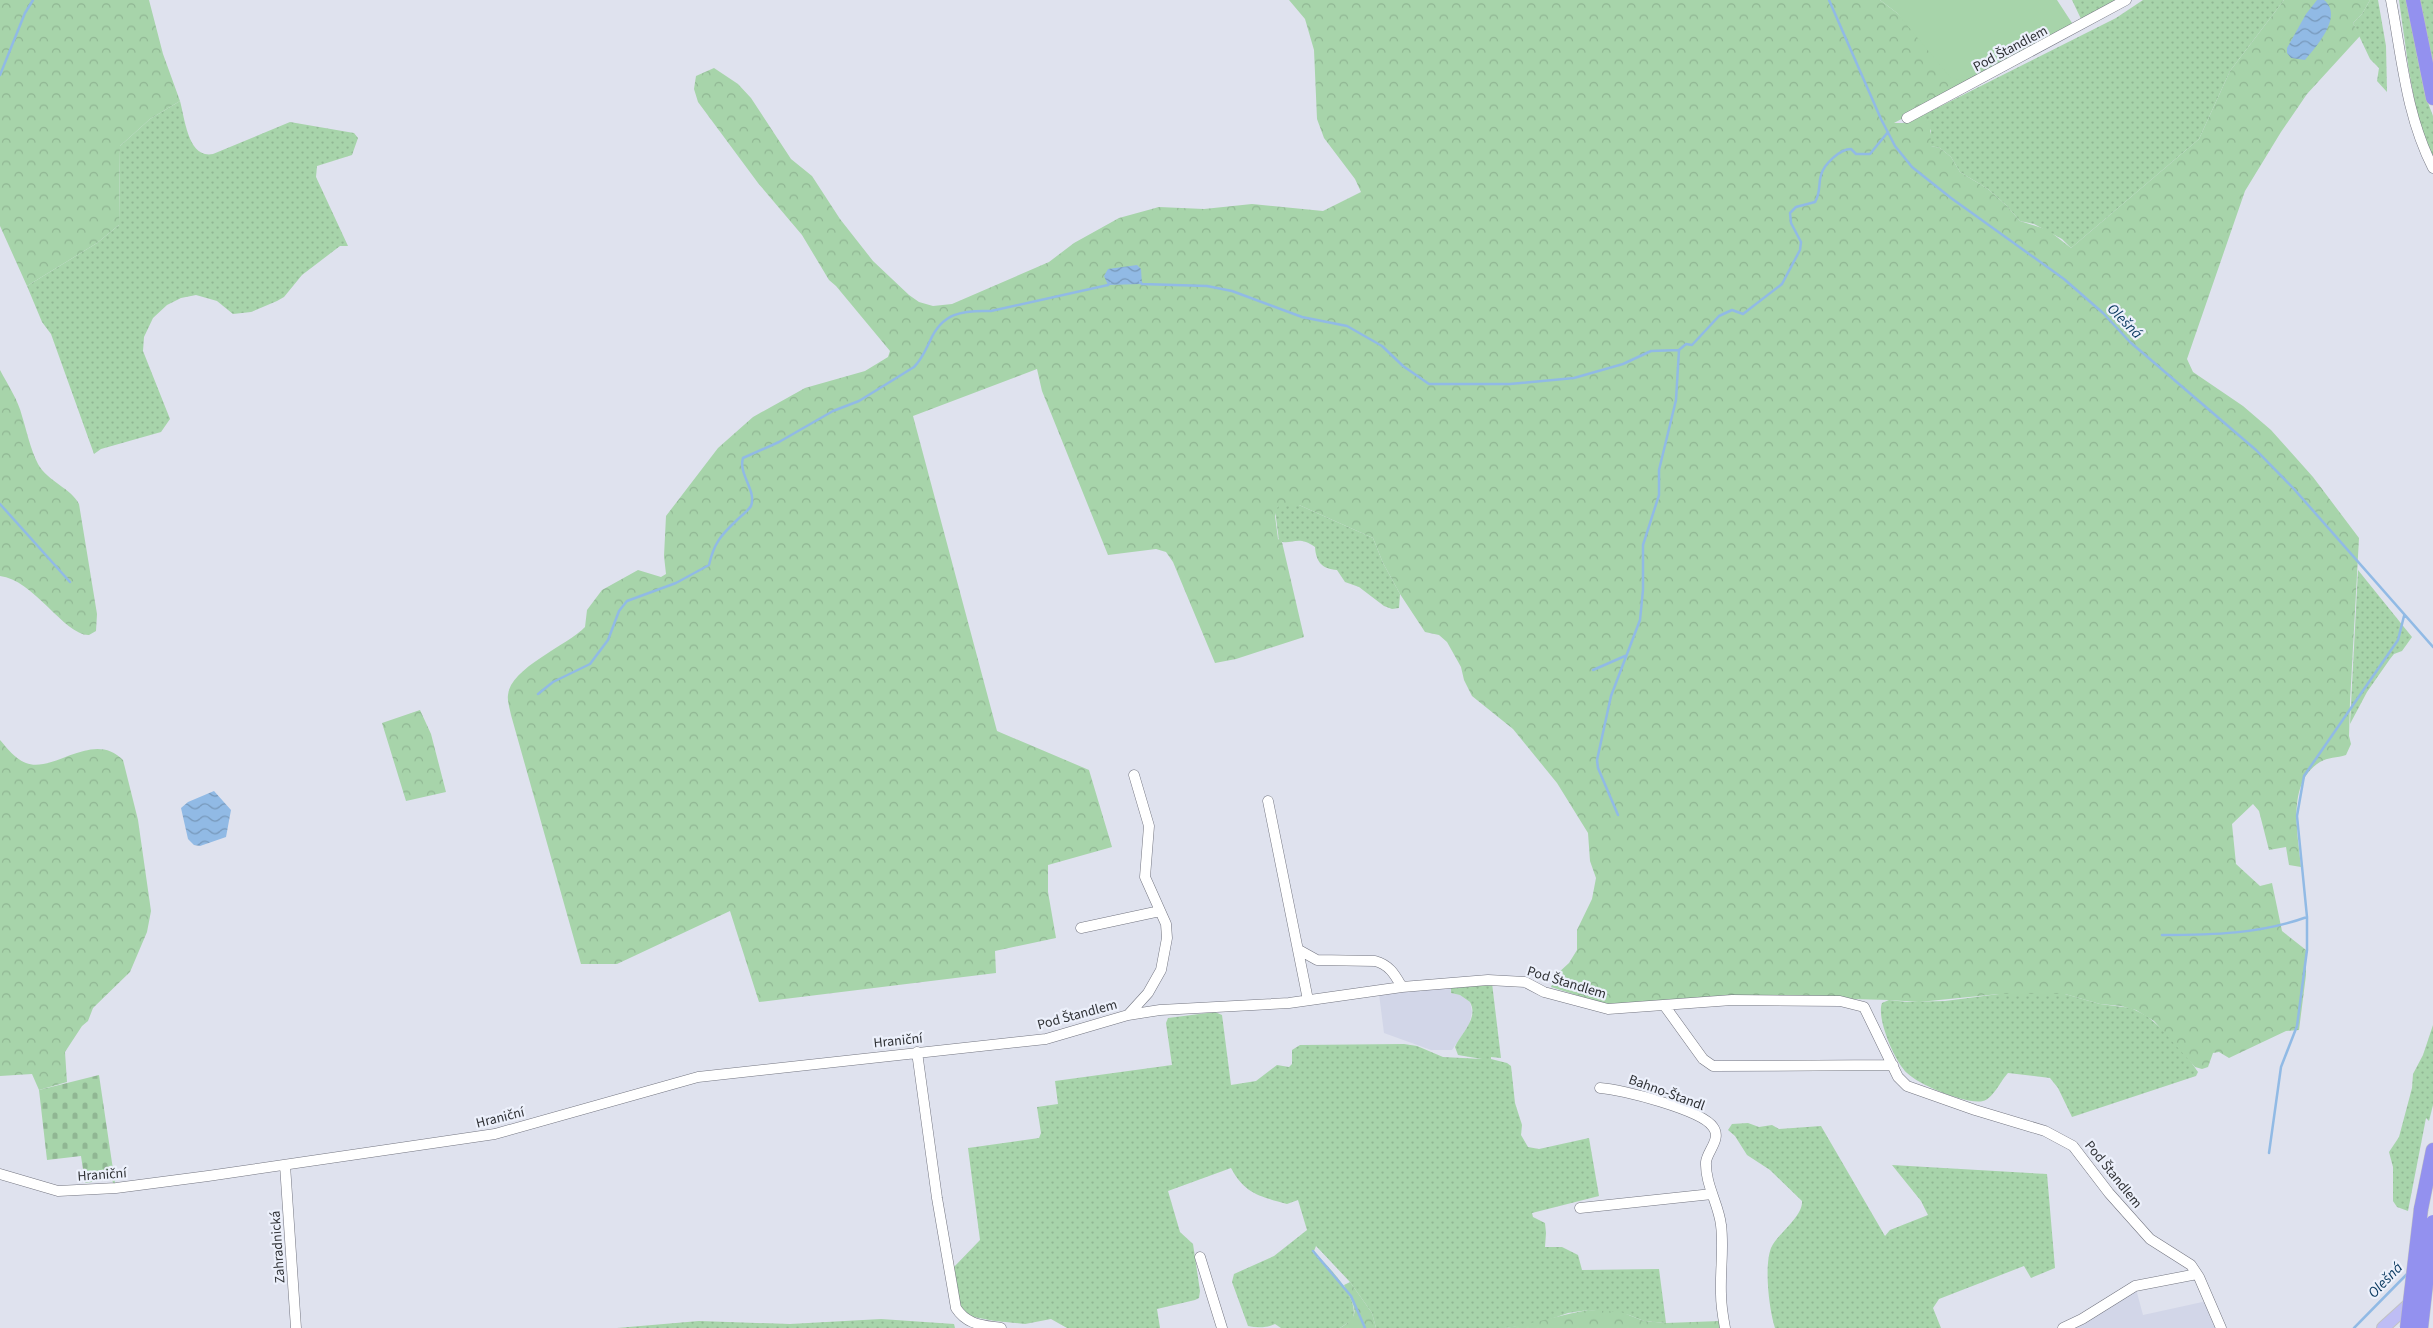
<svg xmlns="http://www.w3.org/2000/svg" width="2433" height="1328" font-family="'Source Sans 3',sans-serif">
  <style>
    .built { fill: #d2d6e8 }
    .grass { fill: url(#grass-dots) }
    .forest { fill: url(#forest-crowns) }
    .cemetery { fill: url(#cemetery-stones) }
    .pitch { fill: #a7d4aa }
    .water { fill: url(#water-waves) }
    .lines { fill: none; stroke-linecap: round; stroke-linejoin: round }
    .stream { stroke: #91bae5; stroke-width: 2.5 }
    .minor-casing { stroke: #737580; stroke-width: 11 }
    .major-casing { stroke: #c1c2c3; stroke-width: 14 }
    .highway-casing { stroke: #c1c2c3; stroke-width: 15 }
    .minor { stroke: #fff; stroke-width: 10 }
    .major { stroke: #bebdf5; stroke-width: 12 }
    .highway { stroke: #9391ef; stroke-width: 14 }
    .highway-bridge-casing { stroke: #c1c2c3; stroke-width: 15; stroke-linecap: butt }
    .highway-bridge { stroke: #9391ef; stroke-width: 14 }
    .labels { text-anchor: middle; stroke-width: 4.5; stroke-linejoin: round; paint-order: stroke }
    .street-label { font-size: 14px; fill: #303236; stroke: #ecf0fb }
    .water-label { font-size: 15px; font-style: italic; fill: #07375e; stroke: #ecf0fb }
  </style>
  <defs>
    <pattern id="grass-dots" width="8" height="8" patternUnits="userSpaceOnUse" patternTransform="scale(1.25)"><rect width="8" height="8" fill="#a7d4aa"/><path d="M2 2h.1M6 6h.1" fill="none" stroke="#90b693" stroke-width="1.8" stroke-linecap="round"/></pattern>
    <pattern id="forest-crowns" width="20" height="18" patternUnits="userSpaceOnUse" patternTransform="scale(1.25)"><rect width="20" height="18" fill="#a7d4aa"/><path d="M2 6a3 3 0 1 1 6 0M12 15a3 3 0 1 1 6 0" fill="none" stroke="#90b693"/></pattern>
    <pattern id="cemetery-stones" width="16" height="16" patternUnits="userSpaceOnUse" patternTransform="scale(1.25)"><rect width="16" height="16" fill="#a7d4aa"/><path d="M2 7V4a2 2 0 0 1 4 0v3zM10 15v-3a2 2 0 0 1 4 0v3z" fill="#90b693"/></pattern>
    <pattern id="water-waves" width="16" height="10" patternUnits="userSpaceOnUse" patternTransform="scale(1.25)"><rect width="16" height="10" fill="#91bae5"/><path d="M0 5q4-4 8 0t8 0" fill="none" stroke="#7798ba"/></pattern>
  </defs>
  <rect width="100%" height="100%" fill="#dfe2ee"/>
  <path class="built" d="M 1451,988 L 1451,993 L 1460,995 L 1470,1002 L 1472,1012 L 1469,1025 L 1452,1050 L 1431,1050 L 1384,1033 L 1379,994 Z
    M 2136,1289 L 2143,1315 L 2207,1301 L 2218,1328 L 2070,1328 Z"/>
  <path class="grass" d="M 2072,0 L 2117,0 L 2082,21 Z
    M 2143,0 L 2284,0 L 2230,71 L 2199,139 L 2071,248 L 2062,239 L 2034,224 L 2020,221 L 2006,205 L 1988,189 L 1960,172 L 1951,157 L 1940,148 L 1931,146 L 1929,138 L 1931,131 L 1923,115 L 2116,18 Z
    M 2370,0 L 2378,0 L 2386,46 L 2387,92 L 2377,81 L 2379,68 L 2370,59 L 2353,23 L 2362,14 Z
    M 2399,0 L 2406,0 L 2425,95 L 2433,116 L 2433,157 L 2419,125 L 2409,71 Z
    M 2420,0 L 2433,0 L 2433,76 Z
    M 180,101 C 185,119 188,159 213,154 L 290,122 L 354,133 L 358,138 L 352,155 L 317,166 L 316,177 L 348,246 L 340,246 L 302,275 L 284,297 L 277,301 L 251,312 L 233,314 L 217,301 L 196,295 L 181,298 L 167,305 L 153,318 L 144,337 L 143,351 L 170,419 L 161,432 L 101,449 L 94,454 L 51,334 L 42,322 L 27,286 L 97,243 L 119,225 L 120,146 L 150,119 Z
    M 1282,504 L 1299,505 L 1373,538 L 1383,563 L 1400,594 L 1399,608 L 1392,609 L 1384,606 L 1359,587 L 1345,582 L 1337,570 C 1322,569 1316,562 1315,547 C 1297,534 1292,546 1279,541 L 1275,510 L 1278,506 Z
    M 2358,570 L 2412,637 L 2402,651 L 2394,654 L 2390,659 L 2367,692 L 2350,724 Z
    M 1492,983 L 1501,1058 L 1491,1057 L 1491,1059 L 1507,1063 L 1511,1066 L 1515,1103 L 1522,1125 L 1521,1135 L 1528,1147 L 1539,1149 L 1589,1138 L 1599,1196 L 1532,1213 L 1533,1217 L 1545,1223 L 1546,1233 L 1545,1247 L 1562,1247 L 1578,1255 L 1582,1270 L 1659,1269 L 1666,1323 L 1644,1321 L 1629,1315 L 1588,1310 L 1568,1313 L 1536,1324 L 1505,1328 L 1376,1328 L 1372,1313 L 1350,1282 L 1316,1246 L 1314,1251 L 1317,1255 C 1330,1268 1362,1301 1352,1320 L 1340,1328 L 1281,1328 L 1275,1324 C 1267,1328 1257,1328 1248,1326 L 1232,1282 L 1234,1274 L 1274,1256 L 1307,1230 L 1298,1200 L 1287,1204 C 1259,1196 1245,1194 1231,1168 L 1168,1191 L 1180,1232 L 1193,1244 L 1200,1291 L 1199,1298 L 1195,1300 L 1157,1309 L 1160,1328 L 1067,1328 L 1051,1319 L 1025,1324 L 995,1321 L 968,1316 L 959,1304 L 953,1268 L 980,1240 L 968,1148 L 1039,1138 L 1041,1133 L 1037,1107 L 1058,1104 L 1055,1081 L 1172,1065 L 1166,1023 L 1168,1018 L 1215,1012 L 1222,1015 L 1231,1085 L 1256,1081 L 1277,1065 L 1289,1067 L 1292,1064 L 1292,1050 L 1300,1045 L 1404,1044 L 1417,1046 L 1443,1057 L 1482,1059 L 1458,1055 L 1455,1047 C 1461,1033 1479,1019 1470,1002 L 1460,995 L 1451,993 L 1451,988 Z
    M 1999,994 L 2065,994 L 2100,1004 L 2131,1008 L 2147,1016 L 2164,1031 L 2186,1055 L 2198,1072 L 2196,1076 L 2072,1117 L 2058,1088 L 2050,1078 L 2008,1073 C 2001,1080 1993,1099 1983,1101 C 1967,1105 1919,1085 1907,1073 C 1895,1062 1876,1018 1882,1003 L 1889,1000 L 1907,1002 L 1945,1001 Z
    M 2433,1025 L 2433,1105 L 2429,1121 L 2426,1118 L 2408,1211 L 2397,1207 L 2393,1201 L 2393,1167 L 2389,1152 L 2399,1137 L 2412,1088 L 2413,1074 L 2423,1055 Z
    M 1748,1123 L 1759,1127 L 1772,1125 L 1779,1129 L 1821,1126 L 1885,1236 L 1890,1230 L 1928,1215 L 1921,1201 L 1892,1165 L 2047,1174 L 2055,1268 L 2031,1278 L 2024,1266 L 1939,1299 L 1933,1308 L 1941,1328 L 1775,1328 C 1769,1309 1764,1267 1771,1248 C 1777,1234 1803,1217 1802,1201 L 1770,1170 L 1747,1155 L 1735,1136 L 1728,1130 L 1732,1124 Z
    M 881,1319 L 954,1324 L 955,1328 L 617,1328 L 699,1321 L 790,1324 Z"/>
  <path class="forest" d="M 0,0 L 149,0 L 163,54 L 180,101 L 150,119 L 120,146 L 119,225 L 97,243 L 27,286 L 0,226 Z
    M 1289,0 L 1880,0 L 1897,13 L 1969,83 L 1894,123 L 1907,123 L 1923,115 L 1930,126 L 1931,146 L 1940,148 L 1951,157 L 1960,172 L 1988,189 L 2006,205 L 2020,221 L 2048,230 L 2071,248 L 2199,139 L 2230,71 L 2284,0 L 2370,0 L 2362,14 L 2353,23 L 2360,36 L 2307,94 L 2281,132 L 2245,191 L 2187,359 L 2193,372 L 2243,406 L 2271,430 L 2313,477 L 2359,538 L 2350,702 L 2349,736 L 2351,744 L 2346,755 C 2337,758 2328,757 2320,762 C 2286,783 2298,834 2301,867 L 2289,865 L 2286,847 L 2269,850 L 2259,811 L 2253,804 L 2232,824 L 2236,864 L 2260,886 L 2272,883 L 2282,931 L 2306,950 L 2306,975 L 2299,1030 L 2286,1031 L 2229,1058 L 2219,1052 L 2213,1053 L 2208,1067 L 2202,1069 L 2195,1067 L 2154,1021 L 2136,1010 L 2121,1006 L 2100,1004 L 2065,994 L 1999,994 L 1919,1002 L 1889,1000 L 1744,996 L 1614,1007 L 1551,987 L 1557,974 L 1569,963 L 1577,950 L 1577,930 L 1592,899 L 1596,878 L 1590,861 L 1588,833 L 1557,783 L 1513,729 L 1472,696 L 1464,680 L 1461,667 L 1447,642 L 1439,635 L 1425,632 L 1400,594 L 1383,563 L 1373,538 L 1299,505 L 1278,506 L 1275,516 L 1278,539 L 1282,542 L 1304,637 L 1236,659 L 1215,663 L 1173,562 L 1166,552 L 1156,549 L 1108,555 L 1042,391 L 1037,369 L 913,416 L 997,731 L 1089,770 L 1112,847 L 1048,865 L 1048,892 L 1056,938 L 995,951 L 996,973 L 759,1002 L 730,911 L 617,964 L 581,964 L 511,715 C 510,709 507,701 508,695 C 510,668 568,645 585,627 L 587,610 L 602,590 L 638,570 L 661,577 L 666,574 L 664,556 L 666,516 L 718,448 L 753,417 L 805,388 L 865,371 L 888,357 L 890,351 L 836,286 L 829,280 L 802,235 L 758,183 L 698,102 L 694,89 L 696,76 L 714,68 L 738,84 L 751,98 L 791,159 L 812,176 L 840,219 L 873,261 L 909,295 L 919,302 L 933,306 L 952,304 L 1049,262 L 1074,243 L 1119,218 L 1159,207 L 1204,209 L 1252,204 L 1323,211 L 1361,192 L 1355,179 L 1324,138 L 1317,119 L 1314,50 L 1305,19 Z
    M 0,370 C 8,385 18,400 22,416 C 27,432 30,448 38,464 C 48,482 71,488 79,504 L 97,614 L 96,631 L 89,635 C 65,636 33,579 0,576 Z
    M 420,710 L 431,734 L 446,792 L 406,801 L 382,723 Z
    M 0,740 C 7,748 15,759 26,763 C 53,774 93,729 123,760 L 138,820 L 151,911 L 147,932 L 130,972 L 93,1008 L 88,1021 L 82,1026 L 65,1052 L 67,1082 L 39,1090 L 32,1074 L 0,1076 Z
    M 1350,1282 L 1372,1313 L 1376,1328 L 1340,1328 C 1364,1314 1353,1306 1344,1285 Z
    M 1588,1310 L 1621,1312 L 1644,1321 L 1666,1323 L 1720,1321 L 1721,1328 L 1505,1328 C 1533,1324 1560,1315 1588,1310 Z"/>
  <path class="cemetery" d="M 99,1075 L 115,1183 L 113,1183 L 112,1179 L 85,1183 L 81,1156 L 47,1160 L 39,1090 Z"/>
  <path class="pitch" d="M 1880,0 L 2057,0 L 2074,26 L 1969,83 L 1950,77 L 1897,13 Z"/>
  <path class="water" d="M 2317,0 L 2324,0 C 2344,16 2316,47 2305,60 L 2291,58 L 2287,53 L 2287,48 L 2306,14 Z
    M 1137,265 L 1141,269 L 1142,284 L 1108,285 L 1104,276 L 1108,269 Z
    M 214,791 L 231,810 L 226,837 L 200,846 L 194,845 L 188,839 L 181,808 L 188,802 Z"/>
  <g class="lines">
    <path class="stream" d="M 1829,0 L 1881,119 L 1895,146 L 1912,167 L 1951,198 L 2064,279 L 2103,313 L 2130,342 L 2256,450 L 2294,489 L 2433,647
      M 0,75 L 25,13 L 33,0
      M 1140,282 L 1142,284 L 1207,286 L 1232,291 L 1302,317 L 1347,326 L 1382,346 L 1403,366 L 1429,384 L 1510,384 L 1574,378 L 1623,364 L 1651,351 L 1679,350 L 1686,344 L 1692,345 L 1719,316 L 1732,310 L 1743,314 L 1782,284 L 1800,250 L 1801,242 L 1791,223 L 1790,213 L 1796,207 L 1815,202 C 1821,192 1818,185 1821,175 C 1824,164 1840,149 1851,149 L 1856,154 L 1870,154 L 1888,132
      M 0,504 L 70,582
      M 1593,670 L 1625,656
      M 538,694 L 553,682 L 590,664 L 608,640 L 619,611 L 627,601 L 676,583 L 709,565 C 714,543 721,535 737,520 C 741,516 748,511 751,506 C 757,491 738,474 743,458 L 779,442 L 833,411 L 859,401 L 914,367 C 922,359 925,351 930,341 C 942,313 962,310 991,311 L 1108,285 L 1110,283
      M 1618,815 L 1598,768 L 1597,760 L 1611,696 L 1640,620 L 1643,590 L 1643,545 L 1659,495 L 1659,470 L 1676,400 L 1679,350
      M 2162,935 C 2212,935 2260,934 2307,917
      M 2269,1153 L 2281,1067 L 2297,1026 L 2307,950 L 2307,917 L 2297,816 L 2304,776 L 2398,640 L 2404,616
      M 1313,1251 L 1351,1296 L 1365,1328
      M 2354,1328 L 2409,1272"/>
    <g class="minor-casing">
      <path id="minor" d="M 2391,0 C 2402,58 2406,115 2433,168
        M 1907,118 L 2126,0
        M 1268,801 L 1308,1000
        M 1081,928 L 1160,911
        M 1299,950 L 1317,960 L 1375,961 C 1390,965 1395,975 1402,987
        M 1664,1005 L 1703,1059 L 1713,1066 L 1893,1065
        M 1128,1015 L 1148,993 L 1161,970 L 1167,938 L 1166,924 L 1145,877 L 1149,826 L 1134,775
        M 917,1052 L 937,1198 L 956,1308 C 967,1325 982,1325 1001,1328
        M 1600,1088 C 1621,1089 1702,1110 1713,1127 C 1722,1139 1707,1151 1706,1162 C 1705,1184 1719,1205 1721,1225 C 1724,1248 1720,1271 1721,1294 C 1721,1305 1723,1317 1725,1328
        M 285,1165 L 296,1328
        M 0,1174 L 58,1191 L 116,1188 L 208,1176 L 495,1134 L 698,1077 L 1046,1039 L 1128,1015 L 1160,1010 L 1289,1003 L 1402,987 L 1488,980 L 1525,982 L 1544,992 L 1608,1009 L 1732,1000 L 1840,1001 L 1864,1007 L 1898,1077 L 1907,1086 L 1975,1110 L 2045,1131 L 2073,1146 L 2109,1193 L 2150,1239 L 2191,1265 L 2199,1277 L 2221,1328
        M 1580,1208 L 1712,1194
        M 1200,1257 L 1222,1328
        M 2063,1328 L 2082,1319 L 2135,1286 L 2197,1274"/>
    </g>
    <g class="major-casing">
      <path id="major" d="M 2383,1328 L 2415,1299"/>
    </g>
    <g class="highway-casing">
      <path id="highway" d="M 2413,0 L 2433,98
        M 2421,1209 L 2433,1150"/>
    </g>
    <use href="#minor" class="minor"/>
    <use href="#major" class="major"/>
    <use href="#highway" class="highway"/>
    <g class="highway-bridge-casing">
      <path id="highway-bridge" d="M 2407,1328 L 2421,1209
        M 2421,1328 L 2433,1222"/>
    </g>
    <use href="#highway-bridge" class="highway-bridge"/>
  </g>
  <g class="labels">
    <g class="street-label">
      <text transform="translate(2010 48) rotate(-28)" y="5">Pod Štandlem</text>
      <text transform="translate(1567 982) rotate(17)" y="5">Pod Štandlem</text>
      <text transform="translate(1077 1014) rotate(-15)" y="5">Pod Štandlem</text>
      <text transform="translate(898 1040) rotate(-6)" y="5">Hraniční</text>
      <text transform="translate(1667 1092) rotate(20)" y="5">Bahno-Štandl</text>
      <text transform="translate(500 1117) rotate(-14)" y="5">Hraniční</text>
      <text transform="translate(102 1174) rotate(-4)" y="5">Hraniční</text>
      <text transform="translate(2114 1174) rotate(51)" y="5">Pod Štandlem</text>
      <text transform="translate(277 1247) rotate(-94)" y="5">Zahradnická</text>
    </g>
    <g class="water-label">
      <text transform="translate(2125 321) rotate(45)" y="5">Olešná</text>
      <text transform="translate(2385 1280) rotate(-46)" y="5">Olešná</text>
    </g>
  </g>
</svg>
